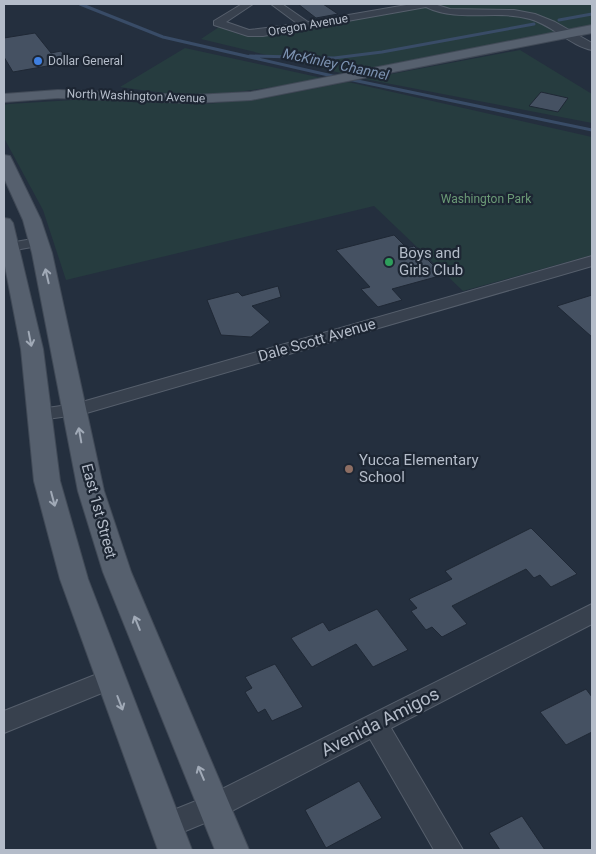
<svg xmlns="http://www.w3.org/2000/svg" width="596" height="854" font-family="Roboto,sans-serif">
  <style>
    .green { fill: #263c3f }
    .lines { fill: none; stroke-linecap: round; stroke-linejoin: round }
    .stream { stroke: #394c67; stroke-width: 3 }
    .building { fill: #455162; stroke: #1f2835 }
    .minor-casing { stroke: #565f6c; stroke-width: 2 }
    .major-casing { stroke: #414a57; stroke-width: 2 }
    .minor { fill: #38414e; fill-rule: evenodd }
    .major { fill: #56606e; fill-rule: evenodd }
    .oneway { stroke: #a1aab7 }
    .shop-dot { fill: #3f7fe0; stroke: #1d2633; stroke-width: 2 }
    .leisure-dot { fill: #2e9e5b; stroke: #1d2633; stroke-width: 2 }
    .education-dot { fill: #8d6e63; stroke: #1d2633; stroke-width: 2 }
    .labels { text-anchor: middle; stroke-width: 4.5; stroke-linejoin: round; paint-order: stroke }
    .far-street-label { font-size: 12px; fill: #b4bcc9; stroke: #1d2633 }
    .far-poi-label { font-size: 12px; fill: #b4bcc9; stroke: #1d2633; text-anchor: start }
    .far-park-label { font-size: 12px; fill: #6b9a76; stroke: #1d2633 }
    .far-water-label { font-size: 14px; font-style: italic; fill: #7c92b1; stroke: #1d2633 }
    .poi-label { font-size: 15px; fill: #b4bcc9; stroke: #1d2633; text-anchor: start }
    .street-label { font-size: 15px; fill: #b4bcc9; stroke: #1d2633 }
    .near-street-label { font-size: 18px; fill: #b4bcc9; stroke: #1d2633 }
  </style>
  <rect width="100%" height="100%" fill="#242f3e"/>
  <path class="green" d="M 442,4 L 592,4 L 592,27 L 345,74 L 201,39 L 219,27 L 241,35 L 264,35 Z
    M 185,48 L 322,78 C 276,87 228,96 181,94 C 161,93 140,90 120,87 Z
    M 520,50 L 592,94 L 592,123 L 365,79 Z
    M 348,82 L 592,137 L 592,255 L 463,291 L 374,206 L 66,280 L 43,210 L 4,138 L 4,105 L 9,104 L 89,99 L 207,104 L 266,98 Z"/>
  <g class="lines">
    <path class="stream" d="M 80,4 L 163,37 L 337,77
      M 559,20 L 592,14
      M 250,56 L 334,58 L 382,52 L 534,24
      M 348,79 L 592,130"/>
  </g>
  <path class="building" d="M 298,4 L 323,4 L 338,14 L 316,18 Z
    M 35,33 L 51,53 L 61,51 L 70,62 L 13,72 L 4,57 L 4,38 Z
    M 541,92 L 568,98 L 558,112 L 529,106 Z
    M 394,235 L 407,248 L 414,246 L 443,275 L 392,289 L 402,300 L 378,307 L 361,289 L 370,287 L 336,250 Z
    M 278,286 L 281,297 L 252,306 L 270,322 L 251,337 L 221,335 L 207,300 L 238,292 L 242,296 Z
    M 592,295 L 592,337 L 557,306 Z
    M 531,528 L 577,574 L 551,587 L 540,575 L 534,578 L 526,569 L 452,606 L 467,624 L 442,637 L 432,627 L 426,630 L 411,611 L 417,608 L 409,599 L 452,579 L 445,571 Z
    M 377,609 L 408,650 L 373,667 L 356,644 L 312,667 L 291,638 L 323,622 L 329,631 Z
    M 275,664 L 303,707 L 272,721 L 265,709 L 258,713 L 245,692 L 252,688 L 245,677 Z
    M 586,689 L 592,697 L 592,732 L 566,745 L 540,712 Z
    M 359,781 L 382,818 L 326,848 L 305,810 Z
    M 522,816 L 545,850 L 500,850 L 489,833 Z"/>
  <g class="lines">
    <g class="minor-casing">
      <path id="minor" d="M 242,4 L 253,4 L 226,22 L 249,30 L 298,24 L 271,4 L 282,4 L 308,22 L 412,4 L 434,4 L 450,9 L 514,10 L 535,14 L 555,22 L 592,43 L 592,50 C 571,46 552,25 530,19 C 495,9 459,23 426,7 L 263,36 L 248,36 L 214,25 L 214,21 Z
        M 38,238 L 45,242 L 43,245 L 4,252 L 4,244 Z
        M 592,256 L 592,266 L 83,414 L 40,420 L 33,418 L 31,414 L 33,410 L 75,404 Z
        M 592,604 L 592,624 L 391,728 L 463,850 L 434,850 L 370,739 L 224,815 L 166,839 L 156,835 L 152,826 L 156,817 L 206,797 Z
        M 110,669 L 119,672 L 122,679 L 119,686 L 4,733 L 4,711 Z"/>
    </g>
    <g class="major-casing">
      <path id="major" d="M 592,25 L 592,33 L 251,100 L 194,103 L 58,98 L 4,102 L 4,94 L 58,90 L 194,95 L 251,92 Z
        M 4,155 L 10,156 L 12,160 L 41,220 L 52,253 L 104,491 L 131,572 L 249,850 L 215,850 L 103,572 L 78,491 L 32,253 L 23,220 L 4,178 Z
        M 4,218 L 10,219 L 13,223 L 43,349 L 60,481 L 88,579 L 192,850 L 158,850 L 60,579 L 34,481 L 21,349 L 4,261 Z"/>
    </g>
    <use href="#minor" class="minor"/>
    <use href="#major" class="major"/>
  </g>
  <defs><path id="oneway-shaft" d="M-6 0H5M1.5-3L5.5 0L1.5 3" fill="none" stroke-width="1.6" stroke-linecap="round" stroke-linejoin="round" transform="scale(1.25)"/></defs>
  <g class="oneway">
    <use href="#oneway-shaft" transform="translate(47 276) rotate(-103)"/>
    <use href="#oneway-shaft" transform="translate(30 339) rotate(79)"/>
    <use href="#oneway-shaft" transform="translate(80 435) rotate(-100)"/>
    <use href="#oneway-shaft" transform="translate(53 499) rotate(75)"/>
    <use href="#oneway-shaft" transform="translate(137 623) rotate(-112)"/>
    <use href="#oneway-shaft" transform="translate(120 703) rotate(69)"/>
    <use href="#oneway-shaft" transform="translate(201 773) rotate(-113)"/>
  </g>
  <circle class="shop-dot" cx="38" cy="61" r="5"/>
  <circle class="leisure-dot" cx="389" cy="262" r="5"/>
  <circle class="education-dot" cx="349" cy="469" r="5"/>
  <g class="labels">
    <g class="far-street-label">
      <text transform="translate(308 25) rotate(-10)" y="4">Oregon Avenue</text>
      <text transform="translate(136 96) rotate(2)" y="4">North Washington Avenue</text>
    </g>
    <g class="far-poi-label">
      <text x="48" y="65">Dollar General</text>
    </g>
    <g class="far-park-label">
      <text x="486" y="203">Washington Park</text>
    </g>
    <g class="far-water-label">
      <text transform="translate(336 64) rotate(12)" y="5">McKinley Channel</text>
    </g>
    <g class="poi-label">
      <text x="399" y="258">Boys and<tspan x="399" dy="17">Girls Club</tspan></text>
      <text x="359" y="465">Yucca Elementary<tspan x="359" dy="17">School</tspan></text>
    </g>
    <g class="street-label">
      <text transform="translate(317 340) rotate(-16)" y="5">Dale Scott Avenue</text>
      <text transform="translate(99 511) rotate(75)" y="5">East 1st Street</text>
    </g>
    <g class="near-street-label">
      <text transform="translate(380 722) rotate(-27)" y="6">Avenida Amigos</text>
    </g>
  </g>
  <rect width="596" height="854" fill="none" stroke="#b4bcc9" stroke-width="10"/>
</svg>
